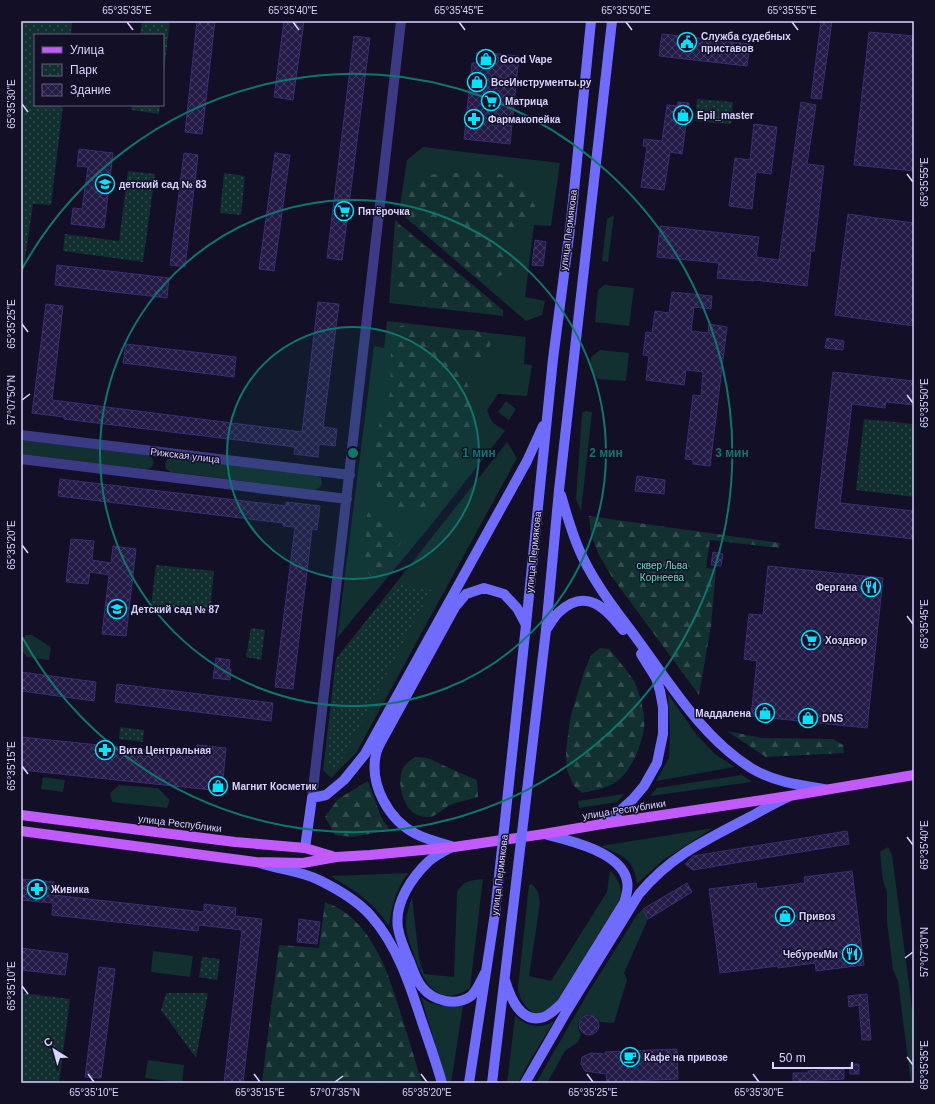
<svg xmlns="http://www.w3.org/2000/svg" width="935" height="1104" font-family="Helvetica,sans-serif">
  <style>
    .grass { fill: #12302f }
    .forest { fill: url(#forest-firs) }
    .park { fill: url(#park-dots) }
    .building { fill: url(#building-cross-hatch); stroke: #3b2d73 }
    .lines { fill: none; stroke-linecap: round; stroke-linejoin: round }
    .tertiary { stroke: #3d3a85; stroke-width: 10 }
    .secondary { stroke: #6f6bff; stroke-width: 10 }
    .primary { stroke: #c25bff; stroke-width: 10 }
    .secondary-bridge { stroke: #6f6bff; stroke-width: 10 }
    .ticks { fill: none; stroke: #d9d4ff; stroke-width: 1.5 }
    .ring { fill: none; stroke: #0f766e; stroke-width: 2 }
    .labels { text-anchor: middle; stroke-width: 3; stroke-linejoin: round; paint-order: stroke }
    .poi-label { font-size: 10px; font-weight: bold; fill: #d9d4ff; stroke: #130f26; text-anchor: start }
    .street-label { font-size: 10px; fill: #d9d4ff; stroke: #130f26 }
    .park-label { font-size: 10px; fill: #5fe0c0; stroke: #130f26 }
    .centre { fill: #0f766e; stroke: #130f26; stroke-width: 2 }
    .ring-label { font-size: 12px; text-anchor: middle; font-weight: bold; fill: #0f766e; stroke: #130f26; stroke-width: 3; stroke-linejoin: round; paint-order: stroke }
    .neatline { fill: none; stroke: #d9d4ff; stroke-width: 1.5 }
    .ticks-label { font-size: 10px; text-anchor: middle; fill: #d9d4ff }
  </style>
  <defs>
    <pattern id="forest-firs" width="22" height="20" patternUnits="userSpaceOnUse"><rect width="22" height="20" fill="#12302f"/><path d="M5 1l3.5 6h-7zM16 11l3.5 6h-7z" fill="#344d4e"/></pattern>
    <pattern id="park-dots" width="8" height="8" patternUnits="userSpaceOnUse"><rect width="8" height="8" fill="#12302f"/><path d="M2 2h.1M6 6h.1" fill="none" stroke="#344d4e" stroke-width="1.8" stroke-linecap="round"/></pattern>
    <pattern id="building-cross-hatch" width="8" height="8" patternUnits="userSpaceOnUse"><rect width="8" height="8" fill="#241b47"/><path d="M0 0l8 8M0 8l8-8" fill="none" stroke="#433b63"/></pattern>
  </defs>
  <rect width="100%" height="100%" fill="#130f26"/>
  <path class="grass" d="M 423,147 L 560,163 L 551,226 L 534,225 L 525,297 L 545,301 L 542,315 L 526,321 L 399,212 L 407,160 Z
    M 614,215 L 608,262 L 602,261 L 607,219 Z
    M 395,220 L 503,310 L 503,316 L 389,303 Z
    M 604,285 L 634,288 L 629,326 L 595,322 L 598,290 Z
    M 387,321 L 526,337 L 524,364 L 532,365 L 527,396 L 498,394 L 487,410 L 492,422 L 505,431 L 432,524 L 337,638 L 374,346 L 384,348 Z
    M 600,350 L 629,353 L 626,381 L 598,379 L 590,370 L 591,357 Z
    M 506,401 L 516,409 L 509,420 L 498,412 Z
    M 586,411 L 592,412 L 581,511 L 576,499 L 582,413 Z
    M 21,440 L 147,455 L 152,458 L 154,463 L 151,468 L 145,469 L 21,454 Z
    M 507,442 L 517,458 L 356,753 L 331,778 L 323,770 L 336,659 Z
    M 173,458 L 316,475 L 321,478 L 322,484 L 319,488 L 314,490 L 171,472 L 166,469 L 165,464 L 167,459 Z
    M 25,635 L 32,635 L 51,647 L 49,660 L 27,657 L 22,651 Z
    M 668,694 L 696,734 L 715,754 L 735,767 L 656,781 L 669,758 L 670,736 Z
    M 742,775 L 752,782 L 650,796 L 657,788 Z
    M 43,777 L 65,780 L 63,792 L 41,789 Z
    M 119,785 L 158,788 L 170,800 L 167,808 L 112,802 L 110,793 Z
    M 624,794 L 617,802 L 579,808 L 578,801 Z
    M 713,828 L 663,860 L 637,884 C 634,858 622,856 601,846 Z
    M 888,847 L 892,855 L 914,1023 L 914,1083 L 911,1083 L 898,981 L 893,970 L 887,921 L 887,892 L 883,881 L 880,852 Z
    M 610,870 C 620,881 624,890 618,903 L 556,1002 C 553,1005 549,1010 544,1012 C 530,1019 519,999 518,988 L 529,885 L 532,884 L 538,892 L 540,903 L 529,976 L 551,981 L 607,892 Z
    M 408,873 C 396,890 392,905 389,926 C 372,901 356,891 330,876 Z
    M 483,879 L 470,988 C 437,1010 422,980 413,952 C 410,943 406,934 406,925 C 406,915 409,906 412,897 L 419,958 L 424,974 L 454,977 L 457,893 C 462,881 471,880 483,879 Z
    M 643,909 L 648,919 L 624,973 L 627,980 L 614,1023 L 600,1022 L 596,1017 L 589,1014 C 578,1019 575,1024 581,1035 L 578,1042 L 565,1051 L 547,1083 L 536,1083 L 588,993 L 637,915 Z
    M 153,951 L 193,956 L 190,977 L 151,972 Z
    M 421,997 C 434,1007 447,1007 463,1006 L 451,1083 L 447,1083 Z
    M 515,1016 C 526,1026 541,1030 554,1021 L 528,1064 L 518,1083 L 507,1083 Z
    M 148,1060 L 184,1065 L 182,1083 L 145,1078 Z"/>
  <path class="forest" d="M 487,171 C 509,173 526,188 536,208 L 533,216 L 521,223 L 509,233 L 508,246 L 516,260 L 513,271 L 494,278 L 486,284 L 403,212 C 407,193 407,182 426,175 Z
    M 397,223 L 494,305 L 486,312 L 425,305 L 415,288 L 392,286 Z
    M 411,324 L 427,331 L 439,332 L 472,330 L 485,333 L 491,342 C 489,352 484,356 476,362 L 464,360 L 461,366 L 470,391 L 472,412 L 469,431 L 459,464 L 443,495 L 430,506 L 396,510 L 384,503 L 376,484 L 374,460 L 378,429 L 390,393 L 391,351 L 393,334 L 400,326 Z
    M 374,507 L 377,508 C 386,525 381,530 403,528 L 405,529 L 405,533 C 398,547 388,573 374,579 C 371,577 369,575 368,572 C 363,559 367,530 367,515 L 370,510 Z
    M 589,516 L 780,543 L 779,548 L 710,540 L 706,568 L 716,569 L 711,626 L 699,695 L 612,577 L 599,555 L 591,535 Z
    M 600,648 L 609,649 C 617,659 629,672 635,683 C 640,695 646,716 644,728 C 642,745 631,772 616,782 C 606,789 594,790 582,793 L 573,785 L 567,770 L 566,752 L 570,719 L 584,672 L 591,655 Z
    M 727,731 L 762,738 L 833,739 L 843,745 L 844,753 L 766,757 Z
    M 415,757 C 430,757 432,760 445,766 C 455,771 466,775 477,780 L 478,797 C 468,800 457,802 448,806 C 441,810 437,816 429,817 C 405,819 395,786 403,768 C 405,764 411,760 415,757 Z
    M 368,781 L 381,817 L 390,830 L 353,837 L 335,835 L 325,817 L 338,799 Z
    M 325,902 C 375,920 390,979 404,1024 C 410,1044 416,1063 422,1083 L 262,1082 L 279,945 L 319,948 Z"/>
  <path class="park" d="M 21,21 L 72,21 L 71,35 L 35,35 L 35,105 L 63,105 L 51,205 L 33,204 L 21,287 Z
    M 142,21 L 170,21 L 163,79 L 163,35 L 140,35 Z
    M 697,99 L 733,102 L 731,124 L 695,121 Z
    M 132,105 L 160,105 L 159,114 L 131,110 Z
    M 128,171 L 155,174 L 143,262 L 63,251 L 65,234 L 119,241 Z
    M 224,173 L 245,176 L 241,215 L 220,213 Z
    M 864,419 L 914,424 L 914,497 L 856,490 Z
    M 156,565 L 214,571 L 210,612 L 151,606 Z
    M 396,584 L 431,590 L 336,770 L 327,766 L 336,659 Z
    M 251,628 L 265,630 L 261,660 L 246,657 Z
    M 120,727 L 144,730 L 143,742 L 119,739 Z
    M 202,957 L 220,959 L 217,980 L 199,977 Z
    M 21,993 L 70,999 L 59,1083 L 21,1083 Z
    M 166,993 L 208,993 L 196,1058 L 161,1010 Z"/>
  <path class="building" d="M 197,21 L 215,21 L 202,134 L 185,132 Z
    M 284,21 L 304,21 L 293,100 L 274,97 Z
    M 821,21 L 832,21 L 821,99 L 811,98 Z
    M 869,32 L 914,36 L 914,171 L 854,165 Z
    M 662,34 L 750,44 L 747,66 L 659,56 Z
    M 354,36 L 370,38 L 342,260 L 327,258 Z
    M 477,52 L 519,56 L 510,144 L 464,139 L 472,63 L 476,63 Z
    M 678,102 L 689,103 L 682,154 L 670,152 L 664,190 L 641,187 L 647,147 L 643,146 L 644,139 L 662,141 L 667,105 L 677,106 Z
    M 801,102 L 816,105 L 807,164 L 824,166 L 814,251 L 811,251 L 807,286 L 754,280 L 754,281 L 717,278 L 719,263 L 657,257 L 660,226 L 759,237 L 756,257 L 779,260 Z
    M 754,124 L 777,127 L 771,174 L 756,172 L 752,209 L 729,206 L 735,158 L 750,160 Z
    M 79,149 L 113,153 L 104,228 L 71,224 L 73,208 L 82,209 L 88,167 L 77,166 Z
    M 184,153 L 198,155 L 185,267 L 170,265 Z
    M 275,153 L 290,155 L 274,271 L 259,269 Z
    M 848,214 L 914,223 L 914,326 L 835,315 Z
    M 535,240 L 546,242 L 543,266 L 532,265 Z
    M 57,265 L 169,278 L 167,298 L 55,285 Z
    M 672,292 L 712,296 L 711,309 L 694,307 L 691,331 L 708,333 L 709,324 L 727,327 L 710,466 L 693,464 L 693,460 L 685,459 L 693,395 L 701,396 L 703,372 L 686,370 L 684,385 L 646,380 L 649,356 L 643,355 L 646,332 L 652,333 L 655,311 L 669,313 Z
    M 318,302 L 339,304 L 323,427 L 337,429 L 335,446 L 319,444 L 318,457 L 294,454 L 295,447 L 64,419 L 64,417 L 32,413 L 46,304 L 63,306 L 52,400 L 302,432 Z
    M 827,338 L 844,341 L 843,350 L 825,348 Z
    M 126,344 L 236,357 L 234,377 L 123,363 Z
    M 833,372 L 914,381 L 914,405 L 886,402 L 885,408 L 852,404 L 840,503 L 914,511 L 914,539 L 815,528 Z
    M 637,476 L 665,480 L 664,494 L 635,491 Z
    M 60,479 L 286,506 L 286,502 L 320,506 L 317,530 L 312,529 L 293,689 L 275,687 L 295,527 L 283,526 L 283,523 L 58,496 Z
    M 71,539 L 94,541 L 92,560 L 111,563 L 113,546 L 136,549 L 126,636 L 102,634 L 109,575 L 90,572 L 88,584 L 66,582 Z
    M 713,552 L 723,554 L 721,566 L 711,565 Z
    M 768,566 L 883,578 L 867,728 L 751,716 L 757,661 L 744,659 L 749,614 L 763,615 Z
    M 216,658 L 230,660 L 229,669 L 231,669 L 230,680 L 213,678 Z
    M 21,672 L 96,682 L 94,701 L 21,691 Z
    M 117,684 L 273,703 L 271,721 L 115,702 Z
    M 21,737 L 196,755 L 197,745 L 226,748 L 222,791 L 21,770 Z
    M 847,831 L 849,844 L 693,870 L 685,864 L 693,856 Z
    M 852,871 L 864,965 L 816,971 L 815,963 L 778,968 L 778,966 L 720,973 L 709,889 L 756,883 L 757,889 L 805,883 L 804,877 Z
    M 23,879 L 54,882 L 53,895 L 204,912 L 204,904 L 236,908 L 235,916 L 262,919 L 243,1083 L 224,1083 L 242,930 L 199,925 L 198,931 L 52,915 L 53,903 L 21,900 Z
    M 687,883 L 692,892 L 648,919 L 643,909 Z
    M 299,919 L 320,922 L 317,944 L 297,942 Z
    M 21,948 L 68,954 L 65,975 L 21,970 Z
    M 99,967 L 115,969 L 101,1078 L 85,1077 Z
    M 867,994 L 871,1040 L 862,1040 L 859,1005 L 849,1007 L 848,996 Z
    M579 1025a10 10 0 1 1 20 0a10 10 0 1 1-20 0Z
    M 677,1049 L 678,1079 L 607,1082 L 606,1074 L 585,1071 L 581,1064 L 582,1057 L 591,1053 L 606,1054 L 605,1052 Z
    M 850,1064 L 859,1064 L 859,1074 L 850,1074 Z
    M 835,1069 L 844,1069 L 844,1079 L 801,1081 L 801,1083 L 793,1083 L 793,1073 L 808,1073 L 808,1071 Z"/>
  <g class="lines">
    <path class="tertiary" d="M 21,435 L 350,475
      M 21,459 L 347,499
      M 312,798 L 401,21"/>
    <path class="secondary" d="M 561,495 C 567,516 573,538 583,558 C 597,587 618,613 637,639 C 671,685 702,737 751,768 C 774,782 798,785 824,789
      M 526,625 L 553,359 L 571,221 L 591,21
      M 546,630 L 559,490 L 612,21
      M 546,630 C 550,624 554,617 559,612 C 586,587 606,608 623,630
      M 602,824 L 621,810 L 633,799 L 644,786 L 657,763 L 663,734 L 663,707 L 660,691 L 656,678 L 641,654
      M 452,847 C 444,851 436,855 429,861 C 412,877 394,903 398,928 C 400,940 405,951 410,962 C 413,970 416,980 422,987 C 433,1001 456,1007 471,996 C 477,991 481,980 485,973
      M 454,847 C 441,843 428,840 416,834 C 389,820 369,785 376,754 C 377,749 380,744 382,740 L 455,607 L 466,594 L 484,588 L 504,594 L 517,608 L 526,625
      M 305,848 L 312,798 L 326,795 L 344,780 L 365,754 L 527,461 L 543,426
      M 260,863 C 280,870 302,871 321,881 C 339,890 358,901 371,916 C 397,945 410,985 422,1022 C 429,1042 436,1062 442,1083
      M 505,980 C 510,997 521,1025 544,1017 C 551,1014 557,1008 562,1003 L 624,903 C 626,896 629,889 627,881 C 622,852 568,840 544,834
      M 469,1083 L 495,913
      M 492,1083 L 512,917
      M 525,1083 L 565,1014 L 639,894 C 670,857 702,842 744,820 C 759,812 773,804 788,797"/>
    <path class="primary" d="M 21,815 L 235,842 L 305,848 L 332,856
      M 21,831 L 256,862 L 303,863 L 336,857 L 370,855 L 454,847 L 544,834 L 602,824 L 789,796 L 914,775"/>
    <path class="secondary-bridge" d="M 495,913 L 526,625
      M 512,917 L 546,630"/>
  </g>
  <path class="ticks" d="M 127,22 L 133,30M 293,22 L 299,30M 459,22 L 465,30M 626,22 L 632,30M 792,22 L 798,30M 22,104 L 28,112M 907,174 L 913,182M 22,324 L 28,332M 907,395 L 913,403M 22,400 L 30,394M 22,545 L 28,553M 907,616 L 913,624M 22,766 L 28,774M 907,837 L 913,845M 905,958 L 913,952M 22,986 L 28,994M 907,1057 L 913,1065M 88,1074 L 94,1082M 254,1074 L 260,1082M 421,1074 L 427,1082M 587,1074 L 593,1082M 753,1074 L 759,1082M 335,1082 L 343,1076"/>
  <circle cx="353" cy="453" r="126" fill="#0f766e" fill-opacity=".12"/>
  <g class="ring">
    <circle cx="353" cy="453" r="126"/>
    <circle cx="353" cy="453" r="253"/>
    <path d="M22 269A379 379 0 1 1 22 637"/>
  </g>
  <defs>
    <g id="civic-ring" transform="scale(1)"><circle r="9.5" fill="#130f26" stroke="#00e5ff" stroke-width="1.5"/><path d="M-.6-6.5H3V-4.5H.6V-3L4-1V1h2V6H-6V1h2V-1L-.6-3ZM-1.2 2.5V6h2.4V2.5Z" fill="#00e5ff"/></g>
    <g id="shop-ring" transform="scale(1)"><circle r="9.5" fill="#130f26" stroke="#00e5ff" stroke-width="1.5"/><path d="M-5-2.5h2.3a2.7 3.5 0 0 1 5.4 0H5L5.5 6h-11ZM-1.5-2.5h3a1.5 2.3 0 0 0-3 0Z" fill="#00e5ff"/></g>
    <g id="supermarket-ring" transform="scale(1)"><circle r="9.5" fill="#130f26" stroke="#00e5ff" stroke-width="1.5"/><path d="M-6-5.5h2.5l.6 2H6L4.5 2H-2.5L-4.4-4H-6ZM-1.5 3.2a1.3 1.3 0 1 0 .1 0ZM3 3.2a1.3 1.3 0 1 0 .1 0Z" fill="#00e5ff"/></g>
    <g id="pharmacy-ring" transform="scale(1)"><circle r="9.5" fill="#130f26" stroke="#00e5ff" stroke-width="1.5"/><path d="M-2-6h4v4h4v4h-4v4h-4v-4h-4v-4h4Z" fill="#00e5ff"/></g>
    <g id="school-ring" transform="scale(1)"><circle r="9.5" fill="#130f26" stroke="#00e5ff" stroke-width="1.5"/><path d="M0-5L7-2L0 1L-7-2ZM-4 1L0 2.5L4 1V4Q0 6-4 4Z" fill="#00e5ff"/></g>
    <g id="restaurant-ring" transform="scale(1)"><circle r="9.5" fill="#130f26" stroke="#00e5ff" stroke-width="1.5"/><path d="M-5-6h1v4h1v-4h1v4h1v-4h1v5L-1.5 .5V6h-2V.5L-5-1ZM5-6V6H3V1.5H1.5Q1.5-4 5-6Z" fill="#00e5ff"/></g>
    <g id="cafe-ring" transform="scale(1)"><circle r="9.5" fill="#130f26" stroke="#00e5ff" stroke-width="1.5"/><path d="M-5.5-4.5H6V0H3Q3 3.5 0 3.5H-2.5Q-5.5 3.5-5.5 0ZM3-3.2v2h1.7v-2ZM-6 4.5H4V6H-6Z" fill="#00e5ff"/></g>
  </defs>
  <g fill-rule="evenodd">
    <use href="#civic-ring" x="687" y="42"/>
    <use href="#shop-ring" x="486" y="59"/>
    <use href="#shop-ring" x="477" y="82"/>
    <use href="#supermarket-ring" x="491" y="101"/>
    <use href="#shop-ring" x="683" y="115"/>
    <use href="#pharmacy-ring" x="474" y="119"/>
    <use href="#school-ring" x="105" y="184"/>
    <use href="#supermarket-ring" x="344" y="211"/>
    <use href="#restaurant-ring" x="871" y="587"/>
    <use href="#school-ring" x="117" y="609"/>
    <use href="#supermarket-ring" x="811" y="640"/>
    <use href="#shop-ring" x="765" y="713"/>
    <use href="#shop-ring" x="808" y="718"/>
    <use href="#pharmacy-ring" x="105" y="750"/>
    <use href="#shop-ring" x="218" y="786"/>
    <use href="#pharmacy-ring" x="37" y="889"/>
    <use href="#shop-ring" x="785" y="916"/>
    <use href="#restaurant-ring" x="852" y="954"/>
    <use href="#cafe-ring" x="630" y="1057"/>
  </g>
  <g class="labels">
    <g class="poi-label">
      <text x="701" y="40">Служба судебных<tspan x="701" dy="12">приставов</tspan></text>
      <text x="500" y="63">Good Vape</text>
      <text x="491" y="86">ВсеИнструменты.ру</text>
      <text x="505" y="105">Матрица</text>
      <text x="697" y="119">Epil_master</text>
      <text x="488" y="123">Фармакопейка</text>
      <text x="119" y="188">детский сад № 83</text>
      <text x="358" y="215">Пятёрочка</text>
      <text x="857" y="591" text-anchor="end">Фергана</text>
      <text x="131" y="613">Детский сад № 87</text>
      <text x="825" y="644">Хоздвор</text>
      <text x="751" y="717" text-anchor="end">Маддалена</text>
      <text x="822" y="722">DNS</text>
      <text x="119" y="754">Вита Центральная</text>
      <text x="232" y="790">Магнит Косметик</text>
      <text x="51" y="893">Живика</text>
      <text x="799" y="920">Привоз</text>
      <text x="838" y="958" text-anchor="end">ЧебурекМи</text>
      <text x="644" y="1061">Кафе на привозе</text>
    </g>
    <g class="street-label">
      <text transform="translate(568 230) rotate(-83)" y="4">улица Пермякова</text>
      <text transform="translate(185 455) rotate(7)" y="4">Рижская улица</text>
      <text transform="translate(533 552) rotate(-84)" y="4">улица Пермякова</text>
      <text transform="translate(624 809) rotate(-9)" y="4">улица Республики</text>
      <text transform="translate(180 823) rotate(7)" y="4">улица Республики</text>
      <text transform="translate(499 875) rotate(-83)" y="4">улица Пермякова</text>
    </g>
    <g class="park-label">
      <text x="662" y="569">сквер Льва<tspan x="662" dy="12">Корнеева</tspan></text>
    </g>
  </g>
  <circle cx="353" cy="453" r="6" class="centre"/>
  <g class="ring-label">
    <text x="479" y="457">1 мин</text>
    <text x="606" y="457">2 мин</text>
    <text x="732" y="457">3 мин</text>
  </g>
  <rect width="935" height="1104" fill="none" stroke="#130f26" stroke-width="44"/>
  <rect x="34" y="34" width="130" height="72" fill="#130f26" stroke="#625e7d"/>
  <rect x="42" y="47" width="20" height="6" fill="#c25bff" stroke="#625e7d"/>
  <text x="70" y="54" font-size="12" fill="#d9d4ff">Улица</text>
  <rect x="42" y="64" width="20" height="12" fill="url(#park-dots)" stroke="#625e7d"/>
  <text x="70" y="74" font-size="12" fill="#d9d4ff">Парк</text>
  <rect x="42" y="84" width="20" height="12" fill="url(#building-cross-hatch)" stroke="#625e7d"/>
  <text x="70" y="94" font-size="12" fill="#d9d4ff">Здание</text>
  <g transform="translate(54 1050) rotate(323)" stroke="#130f26" stroke-width="3" paint-order="stroke">
  <path d="M0-3L7 15L0 10L-7 15Z" fill="#d9d4ff"/>
  <text y="-6" font-size="11" font-weight="bold" text-anchor="middle" fill="#d9d4ff">С</text>
  </g>
  <path d="M773 1062v6h79v-6" fill="none" stroke="#d9d4ff" stroke-width="2"/>
  <text x="779" y="1062" font-size="12" fill="#d9d4ff" stroke="#130f26" stroke-width="3" paint-order="stroke">50 m</text>
  <rect x="22" y="22" width="891" height="1060" class="neatline"/>
  <g class="ticks-label">
    <text x="127" y="14">65°35'35"E</text>
    <text x="293" y="14">65°35'40"E</text>
    <text x="459" y="14">65°35'45"E</text>
    <text x="626" y="14">65°35'50"E</text>
    <text x="792" y="14">65°35'55"E</text>
    <text transform="translate(11 104) rotate(-90)" y="4">65°35'30"E</text>
    <text transform="translate(924 182) rotate(-90)" y="4">65°35'55"E</text>
    <text transform="translate(11 324) rotate(-90)" y="4">65°35'25"E</text>
    <text transform="translate(11 400) rotate(-90)" y="4">57°07'50"N</text>
    <text transform="translate(924 403) rotate(-90)" y="4">65°35'50"E</text>
    <text transform="translate(11 545) rotate(-90)" y="4">65°35'20"E</text>
    <text transform="translate(924 624) rotate(-90)" y="4">65°35'45"E</text>
    <text transform="translate(11 766) rotate(-90)" y="4">65°35'15"E</text>
    <text transform="translate(924 845) rotate(-90)" y="4">65°35'40"E</text>
    <text transform="translate(924 952) rotate(-90)" y="4">57°07'30"N</text>
    <text transform="translate(11 986) rotate(-90)" y="4">65°35'10"E</text>
    <text transform="translate(924 1065) rotate(-90)" y="4">65°35'35"E</text>
    <text x="94" y="1096">65°35'10"E</text>
    <text x="260" y="1096">65°35'15"E</text>
    <text x="335" y="1096">57°07'35"N</text>
    <text x="427" y="1096">65°35'20"E</text>
    <text x="593" y="1096">65°35'25"E</text>
    <text x="759" y="1096">65°35'30"E</text>
  </g>
</svg>
